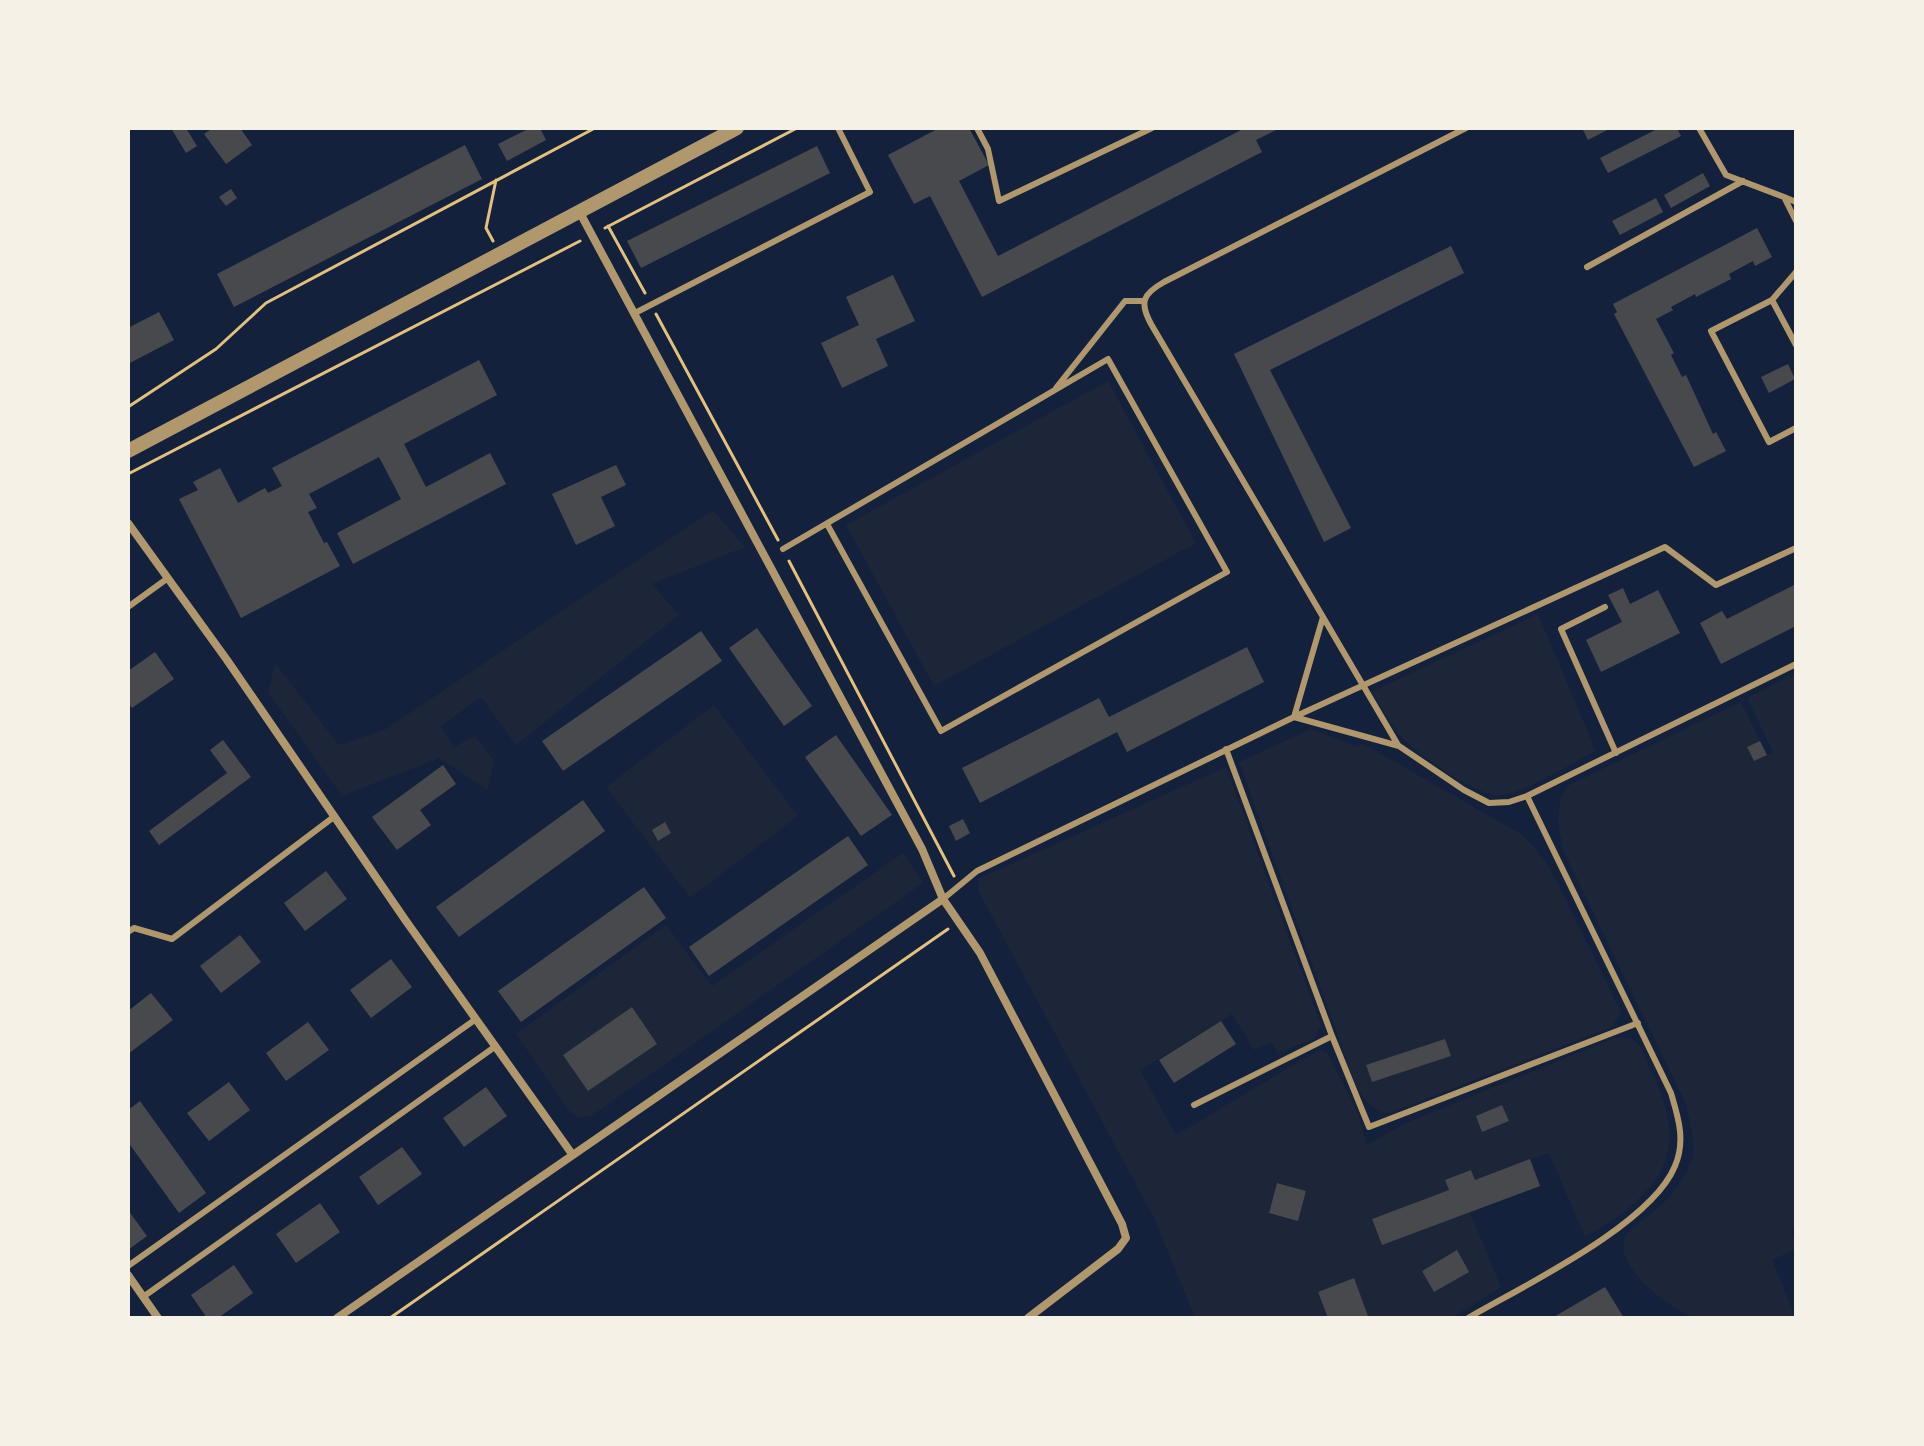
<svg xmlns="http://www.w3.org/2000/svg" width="1924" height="1446" font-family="'Alegreya Sans',sans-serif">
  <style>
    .green { fill: #1d2539; fill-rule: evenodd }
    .building { fill: #48494c }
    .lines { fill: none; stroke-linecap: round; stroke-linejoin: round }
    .path { stroke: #e5c07b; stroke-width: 3 }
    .service { stroke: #b1986c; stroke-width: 6 }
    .minor { stroke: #b1986c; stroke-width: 8 }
    .tertiary { stroke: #b1986c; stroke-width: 14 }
  </style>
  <rect width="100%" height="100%" fill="#14213d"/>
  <path class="green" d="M 1108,381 L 1196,543 L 934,686 L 846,525 Z
    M 713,510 L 745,547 L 652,584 L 679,615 L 516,745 L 481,697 L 441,726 L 454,747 L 475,736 L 494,760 L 488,790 L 439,758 L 342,796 L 268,692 L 275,663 L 339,745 L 386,729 Z
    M 1538,614 L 1596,751 C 1571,763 1528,792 1502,795 C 1476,798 1415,752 1398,733 C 1388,720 1380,705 1371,692 Z
    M 1796,673 L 1796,1229 L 1792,1231 L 1796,1249 L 1772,1260 L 1796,1318 C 1776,1318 1705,1322 1692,1317 C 1669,1308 1613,1266 1625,1238 C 1629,1228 1644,1220 1652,1213 C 1669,1200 1690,1175 1693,1153 C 1695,1138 1689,1120 1686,1104 L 1564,852 C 1558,829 1554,808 1567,786 L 1741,702 L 1760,741 L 1747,748 L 1754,761 L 1773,752 L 1747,698 Z
    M 714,705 L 798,816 L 690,898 L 606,787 Z
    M 1311,729 L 1358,747 L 1362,743 L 1521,834 L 1532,845 L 1546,862 L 1558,884 L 1621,1012 L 1612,1027 L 1387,1114 C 1370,1108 1363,1099 1355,1083 L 1239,762 Z
    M 1226,767 L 1321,1025 L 1314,1039 L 1278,1053 L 1271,1042 L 1254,1050 L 1232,1014 L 1140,1070 L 1176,1135 L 1320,1049 L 1328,1054 L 1359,1116 L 1366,1145 L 1408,1122 L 1615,1038 C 1621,1038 1628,1037 1633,1040 C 1642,1045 1645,1057 1649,1066 C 1664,1098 1678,1131 1663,1167 C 1650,1196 1613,1222 1585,1237 L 1549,1153 L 1475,1180 L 1471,1170 L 1446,1180 L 1449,1190 L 1372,1219 L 1382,1245 L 1470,1212 L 1501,1287 L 1451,1318 L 1364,1318 L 1368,1316 L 1318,1292 L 1328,1318 L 1195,1318 L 1155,1220 L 979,892 L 978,879 ZM 1502,1106 L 1508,1121 L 1482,1131 L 1476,1116 ZM 1277,1183 L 1306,1191 L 1298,1220 L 1269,1213 ZM 1457,1251 L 1434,1291 L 1422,1270 Z
    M 903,853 L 923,883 L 591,1116 L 580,1118 L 570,1112 L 516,1034 L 666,925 L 712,986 Z"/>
  <path class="building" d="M 171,128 L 186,128 L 197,146 L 186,153 Z
    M 213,128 L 240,128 L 252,145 L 226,164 L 204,134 Z
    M 530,128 L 540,128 L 546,140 L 507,161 L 498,144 Z
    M 939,128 L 969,128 L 989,165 L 959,181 L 998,256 L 1245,128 L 1280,128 L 1256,140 L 1262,152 L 982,297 L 930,196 L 914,204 L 888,155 Z
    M 1582,128 L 1611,128 L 1588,140 Z
    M 1659,128 L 1677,128 L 1681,136 L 1608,173 L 1600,158 Z
    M 465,145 L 482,179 L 234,307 L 217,274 Z
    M 817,146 L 830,173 L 641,268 L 627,241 Z
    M 1703,173 L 1710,186 L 1671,208 L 1664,195 Z
    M 231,189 L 237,198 L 226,206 L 219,197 Z
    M 1656,198 L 1663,212 L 1620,235 L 1612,221 Z
    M 1757,228 L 1772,257 L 1755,266 L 1753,261 L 1729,274 L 1731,279 L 1696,297 L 1695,294 L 1671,307 L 1673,310 L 1656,319 L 1674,353 L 1671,355 L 1682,377 L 1686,375 L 1713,434 L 1716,432 L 1726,451 L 1694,467 L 1614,314 L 1617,312 L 1613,304 Z
    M 1451,246 L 1464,273 L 1270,370 L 1351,528 L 1324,542 L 1234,354 Z
    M 893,275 L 915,321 L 876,339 L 888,366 L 842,388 L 821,343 L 859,325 L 846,297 Z
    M 159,312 L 174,340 L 128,364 L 128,328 Z
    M 479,360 L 497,395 L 404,444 L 426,487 L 490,453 L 506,484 L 353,564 L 337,533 L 401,499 L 379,457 L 309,494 L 317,508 L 308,512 L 324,543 L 327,542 L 340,566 L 241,618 L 179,499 L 198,490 L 193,482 L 220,468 L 238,503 L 265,488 L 268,493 L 282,486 L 272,468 Z
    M 1788,364 L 1795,379 L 1769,393 L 1761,377 Z
    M 616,465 L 626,485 L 601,497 L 615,526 L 576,545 L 552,494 Z
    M 1796,584 L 1796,626 L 1721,664 L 1700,623 L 1722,611 L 1727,619 Z
    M 1623,588 L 1630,604 L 1658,590 L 1680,633 L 1601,672 L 1586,640 L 1622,622 L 1608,595 Z
    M 757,628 L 812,706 L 784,726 L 729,648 Z
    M 701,631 L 722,661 L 563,771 L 542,741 Z
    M 1247,647 L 1264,682 L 1127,752 L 1117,732 L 980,803 L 962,768 L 1099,698 L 1109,717 Z
    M 155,652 L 174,679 L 132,708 L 128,703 L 128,671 Z
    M 836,735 L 892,815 L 861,836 L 805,757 Z
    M 223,740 L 251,777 L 159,845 L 149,831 L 227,773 L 210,750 Z
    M 1760,741 L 1767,755 L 1754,761 L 1747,747 Z
    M 443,765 L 456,784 L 420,810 L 431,825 L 397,850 L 372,817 Z
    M 583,800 L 605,831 L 459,937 L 436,907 Z
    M 963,819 L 970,833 L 956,841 L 949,826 Z
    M 665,822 L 671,833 L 658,841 L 652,830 Z
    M 848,836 L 868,865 L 709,976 L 689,947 Z
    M 326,871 L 347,899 L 305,931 L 284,903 Z
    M 644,887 L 666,918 L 521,1022 L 498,991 Z
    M 240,935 L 261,962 L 221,993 L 200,966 Z
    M 391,959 L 412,987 L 371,1018 L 350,990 Z
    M 151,993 L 173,1020 L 128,1054 L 128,1011 Z
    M 632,1007 L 657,1044 L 588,1091 L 563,1055 Z
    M 1221,1021 L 1236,1044 L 1174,1083 L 1159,1060 Z
    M 308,1022 L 329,1050 L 286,1081 L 266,1053 Z
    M 1445,1039 L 1451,1056 L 1372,1082 L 1366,1065 Z
    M 229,1082 L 250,1110 L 209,1141 L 187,1113 Z
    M 486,1087 L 507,1116 L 464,1147 L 443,1118 Z
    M 140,1101 L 206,1193 L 179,1213 L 128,1142 L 128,1110 Z
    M 1502,1105 L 1509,1121 L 1482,1132 L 1476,1116 Z
    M 402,1147 L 422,1174 L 378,1205 L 359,1177 Z
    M 1530,1159 L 1540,1186 L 1382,1245 L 1372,1219 L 1449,1190 L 1445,1180 L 1471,1170 L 1475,1180 Z
    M 1277,1183 L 1306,1191 L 1298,1221 L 1269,1213 Z
    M 320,1203 L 340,1232 L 296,1263 L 276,1234 Z
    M 128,1210 L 147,1236 L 128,1250 Z
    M 1457,1250 L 1469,1272 L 1434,1292 L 1422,1271 Z
    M 234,1265 L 253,1293 L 218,1318 L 207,1318 L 191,1295 Z
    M 1354,1278 L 1368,1316 L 1328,1318 L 1318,1292 Z
    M 1605,1287 L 1624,1318 L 1552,1318 Z"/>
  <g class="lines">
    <path class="path" d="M 608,226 L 645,293
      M 605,228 L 797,128
      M 493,241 L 486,228 L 496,180
      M 656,314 L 778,540
      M 128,407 L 216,349 L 266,303 L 595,128
      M 128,474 L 580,241
      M 789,561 L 954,876
      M 390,1318 L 948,929"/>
    <path class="service" d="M 977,128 L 988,149 L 999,201 L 1152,128
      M 1699,128 L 1726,175 L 1784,197 L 1796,221
      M 1784,197 L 1796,202
      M 1587,267 L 1743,181
      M 1796,272 L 1772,300 L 1711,331 L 1769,442 L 1796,428
      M 1772,300 L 1796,345
      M 635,313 L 870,192 L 838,128
      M 1056,388 L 1125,301 L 1144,301
      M 783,549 C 891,486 999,422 1108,359 L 1227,572 L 941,731 L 827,524
      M 128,607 L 168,578
      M 1605,607 L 1561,629 L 1616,753
      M 1323,617 L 1398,745
      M 1294,717 L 1323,617 L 1151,324 C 1139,302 1143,294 1164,282 L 1466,128
      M 1294,717 L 1665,547 L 1716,585 L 1796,548
      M 1527,796 L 1796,664
      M 943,899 L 977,871 L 1294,717 L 1399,746 L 1464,790 L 1489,803 L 1509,802 L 1527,796 L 1671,1093 C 1678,1117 1686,1140 1675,1166 C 1651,1225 1523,1286 1468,1318
      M 128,932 L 134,928 L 172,939 L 335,816
      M 1332,1036 L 1369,1127 L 1638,1023
      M 1194,1105 L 1332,1036 L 1226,749
      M 128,1266 L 476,1019
      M 143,1297 L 496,1046"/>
    <path class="minor" d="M 579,211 L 922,849 L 943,899 L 980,953 L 1122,1224 L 1126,1238 L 1118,1249 L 1028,1318
      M 128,523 L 227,660 L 406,921 L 572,1154
      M 128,1275 L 158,1318
      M 337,1318 L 943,899"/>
    <path class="tertiary" d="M 128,451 L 737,128"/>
  </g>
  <rect width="1924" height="1446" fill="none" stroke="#f6f1e7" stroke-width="260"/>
</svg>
